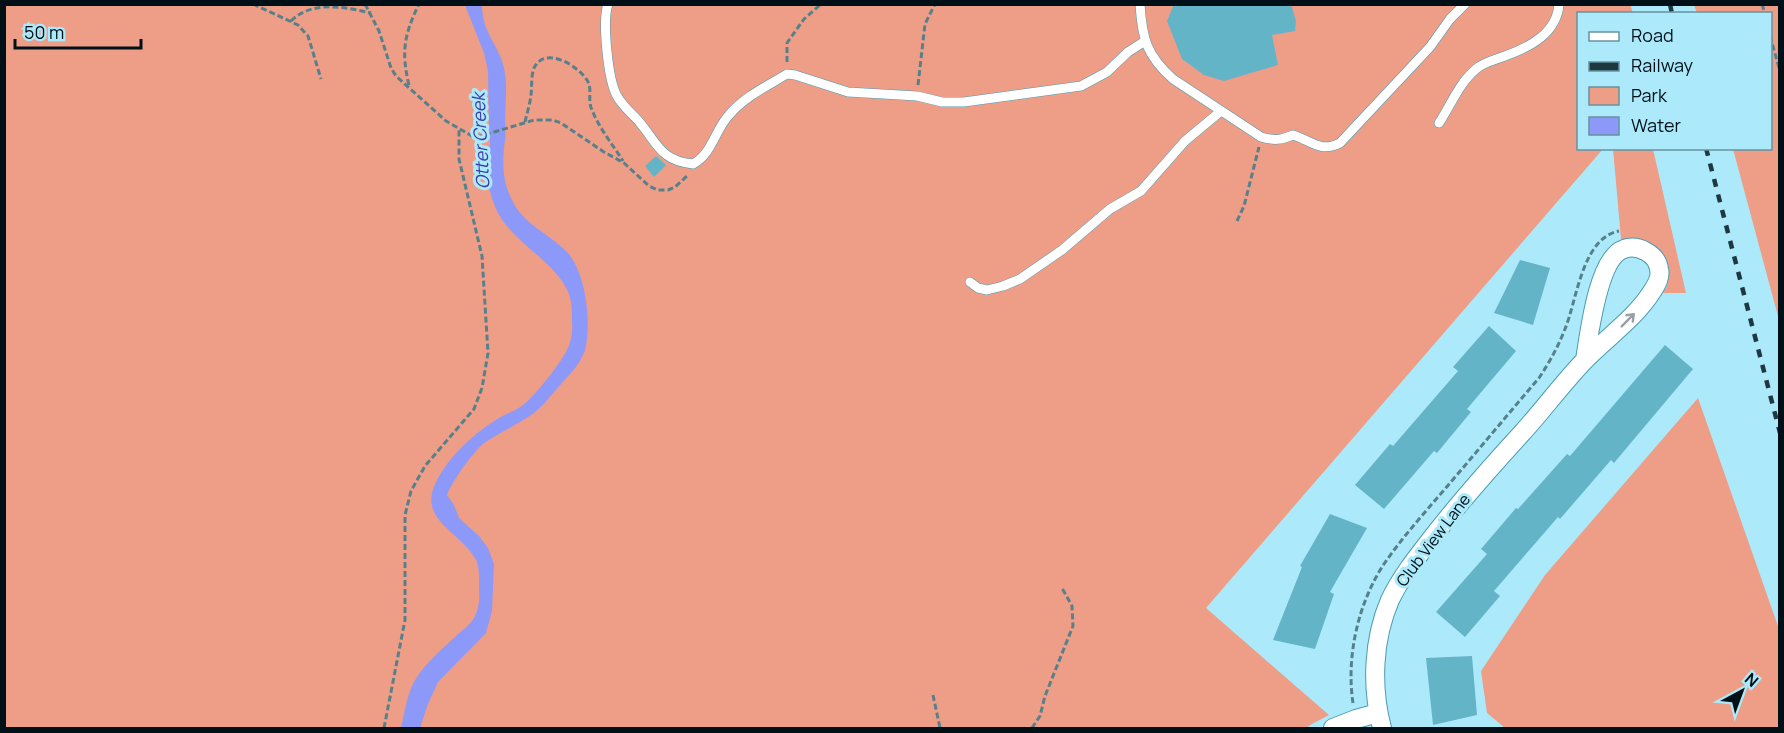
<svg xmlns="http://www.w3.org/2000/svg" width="1784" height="733" font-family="Manrope,sans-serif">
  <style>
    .green { fill: #ee9e87 }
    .water { fill: #8c99f9 }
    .building { fill: #64b4c8 }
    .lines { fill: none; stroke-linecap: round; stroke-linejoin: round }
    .lane-casing { stroke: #4b9baf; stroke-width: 10 }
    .street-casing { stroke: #4b9baf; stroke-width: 20 }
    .path { stroke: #58808b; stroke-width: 3; stroke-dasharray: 6 3; stroke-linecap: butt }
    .lane { stroke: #fff; stroke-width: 9 }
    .street { stroke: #fff; stroke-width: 18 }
    .rail { stroke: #1f3840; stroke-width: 4.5; stroke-dasharray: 8 8; stroke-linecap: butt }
    .oneway { stroke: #999fa2 }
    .labels { text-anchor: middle; stroke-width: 6; stroke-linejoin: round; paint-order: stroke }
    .street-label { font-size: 16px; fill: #001016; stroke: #aceafb }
    .water-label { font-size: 18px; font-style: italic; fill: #3b3ca9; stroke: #aceafb }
  </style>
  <rect width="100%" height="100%" fill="#aceafb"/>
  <path class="green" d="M 1630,4 L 1633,13 L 1578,14 L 1578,148 L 1603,149 L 1206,608 L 1329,715 L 1312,724 L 1306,728 L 5,728 L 4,5 Z
    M 1694,5 L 1779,5 L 1779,320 L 1733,149 L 1770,148 L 1770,14 L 1697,13 Z
    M 1613,149 L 1653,149 L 1686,293 L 1663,293 L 1667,286 L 1668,278 L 1643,241 L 1633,239 L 1621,239 Z
    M 1698,398 L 1779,629 L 1779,728 L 1505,728 L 1487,713 L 1481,671 L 1545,575 Z"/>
  <path class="water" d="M 465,5 L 482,5 C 482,33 499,45 504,68 C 508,86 505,104 505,122 C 505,128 506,135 505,140 C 502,161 502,182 513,202 C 524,224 549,234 566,251 C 586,271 592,323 585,350 C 581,363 571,373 562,383 C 553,393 544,405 534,413 C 518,425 499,432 483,444 C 473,452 451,483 447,495 L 454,505 L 459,518 L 479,536 L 488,548 L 494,564 L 492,611 L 486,633 L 438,682 L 428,704 L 420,728 L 401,728 C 405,711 407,692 417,677 C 427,662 442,649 455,637 C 461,631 470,625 474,618 C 478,611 480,600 479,591 C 479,582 480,568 476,560 C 461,531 417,521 436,482 C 449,456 474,433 499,418 C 507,413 516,411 523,405 C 536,395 558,366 566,352 C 571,343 573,332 572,321 C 572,313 572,302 569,294 C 556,261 515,245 498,213 C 491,199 486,180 488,164 C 488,152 492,141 489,128 L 488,71 L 484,53 Z"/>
  <path class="building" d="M 1174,4 L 1291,4 L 1296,21 L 1295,31 L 1272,35 L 1278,65 L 1224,81 L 1204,75 L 1182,59 L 1167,21 Z
    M 656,156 L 666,165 L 654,177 L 645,166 Z
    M 1520,260 L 1550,268 L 1533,325 L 1494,313 Z
    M 1489,326 L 1516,351 L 1467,409 L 1471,412 L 1437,453 L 1434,451 L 1384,509 L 1355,485 L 1390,444 L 1393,446 L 1458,371 L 1453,367 Z
    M 1665,345 L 1693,369 L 1614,463 L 1611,460 L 1560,519 L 1558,517 L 1494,591 L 1500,596 L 1465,637 L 1436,612 L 1487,554 L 1481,549 L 1516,508 L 1518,509 L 1567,454 L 1570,456 Z
    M 1330,514 L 1367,528 L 1330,592 L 1334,594 L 1315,649 L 1273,640 L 1302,567 L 1300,566 Z
    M 1472,656 L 1477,715 L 1433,725 L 1426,658 Z"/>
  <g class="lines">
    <g class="lane-casing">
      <path id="lane" d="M 608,4 C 602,21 608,80 617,96 C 623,107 633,114 641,124 C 658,145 662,161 693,164 C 712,154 715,130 729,115 C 744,97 767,86 787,74 L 795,75 L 848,92 L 917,96 L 942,102 L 964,102 L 1081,86 L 1107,72 L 1128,52 L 1145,41
        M 1140,4 C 1142,39 1147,56 1173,79 L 1261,137 C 1274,141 1281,140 1293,135 C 1312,141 1320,153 1340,143 L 1430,47 L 1450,19 L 1465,4
        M 1439,123 C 1451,105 1459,83 1476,69 C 1484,62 1495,60 1505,56 C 1530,47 1557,33 1559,4
        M 970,282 L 978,288 L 987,290 L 1003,286 L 1020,279 L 1062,250 L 1110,209 L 1141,191 L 1185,141 L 1221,111"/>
    </g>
    <g class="street-casing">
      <path id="street" d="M 1333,728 L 1356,719 L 1378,713
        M 1382,728 C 1371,687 1373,639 1390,600 C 1400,579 1414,561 1428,543 C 1457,505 1489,469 1522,433 C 1543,410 1562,384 1584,361 C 1607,337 1635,319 1653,290 C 1657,284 1661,276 1659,269 C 1657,254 1638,244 1624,249 C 1598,257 1589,335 1585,360"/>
    </g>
    <path class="path" d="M 253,4 L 298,25 L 308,36 L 321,79
      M 365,4 L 379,31 L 391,68 L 396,76 L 446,121 L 472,136 L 481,136 L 534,120 L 553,120 L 561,123 L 604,152 L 624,163 L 649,186 L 658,190 L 668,190 L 675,187 L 687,176
      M 1762,4 L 1765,14
      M 291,21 C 312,0 345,7 371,13
      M 1770,36 L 1780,71
      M 787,62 L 787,43 L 804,19 L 821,4
      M 409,85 C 401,52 404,35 419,4
      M 918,85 L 925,24 L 935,4
      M 525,122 C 527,113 530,104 531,95 C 532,87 531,75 534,68 C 545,45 578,66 587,80 C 593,89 587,100 592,110 C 599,128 613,145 623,161
      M 1237,221 L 1244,206 L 1259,147
      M 933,695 L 940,728
      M 1353,703 C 1346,657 1358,603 1384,564 C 1404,535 1428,509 1450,483 C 1480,448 1509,413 1539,378 C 1549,363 1558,347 1565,329 C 1577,300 1582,238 1619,231
      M 384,728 L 405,620 L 405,515 L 411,491 L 425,466 L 474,409 L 482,388 L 488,353 L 482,256 L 459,159 L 459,129
      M 1032,728 L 1040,716 L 1045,696 L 1073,626 L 1072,606 L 1062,588"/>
    <use href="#lane" class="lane"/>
    <use href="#street" class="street"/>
    <path class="rail" d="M 1670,4 L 1672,14
      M 1706,148 L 1780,433"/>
  </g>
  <defs><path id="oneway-shaft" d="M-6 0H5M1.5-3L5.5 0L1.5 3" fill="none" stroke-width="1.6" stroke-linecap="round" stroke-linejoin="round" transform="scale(1.5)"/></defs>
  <use class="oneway" href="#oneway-shaft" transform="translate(1628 320) rotate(-45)"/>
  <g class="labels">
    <g class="street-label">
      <text transform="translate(1433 540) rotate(-53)" y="6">Club View Lane</text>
    </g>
    <g class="water-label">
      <text transform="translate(481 141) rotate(-93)" y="6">Otter Creek</text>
    </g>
  </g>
  <rect width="1784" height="733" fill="none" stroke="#001016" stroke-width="12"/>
  <rect x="1577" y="12" width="195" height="138" fill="#aceafb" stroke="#67939f" stroke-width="1.5"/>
  <rect x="1589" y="32" width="30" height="9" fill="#ffffff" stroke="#67939f" stroke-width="1.5"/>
  <text x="1631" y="42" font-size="18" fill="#001016">Road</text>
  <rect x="1589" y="62" width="30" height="9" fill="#1f3840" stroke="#67939f" stroke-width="1.5"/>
  <text x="1631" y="72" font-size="18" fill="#001016">Railway</text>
  <rect x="1589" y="87" width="30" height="18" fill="#ee9e87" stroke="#67939f" stroke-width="1.5"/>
  <text x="1631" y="102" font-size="18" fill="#001016">Park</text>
  <rect x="1589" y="117" width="30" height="18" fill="#8c99f9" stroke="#67939f" stroke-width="1.5"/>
  <text x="1631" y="132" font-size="18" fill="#001016">Water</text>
  <g transform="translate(1742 691) rotate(41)" stroke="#aceafb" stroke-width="4.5" paint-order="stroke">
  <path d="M0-4.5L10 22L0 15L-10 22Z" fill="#001016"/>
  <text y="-9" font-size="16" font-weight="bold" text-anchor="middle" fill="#001016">N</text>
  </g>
  <path d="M15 39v9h126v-9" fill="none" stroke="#001016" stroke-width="3"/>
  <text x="24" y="39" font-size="18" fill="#001016" stroke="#aceafb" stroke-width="4.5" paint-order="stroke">50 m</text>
</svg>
